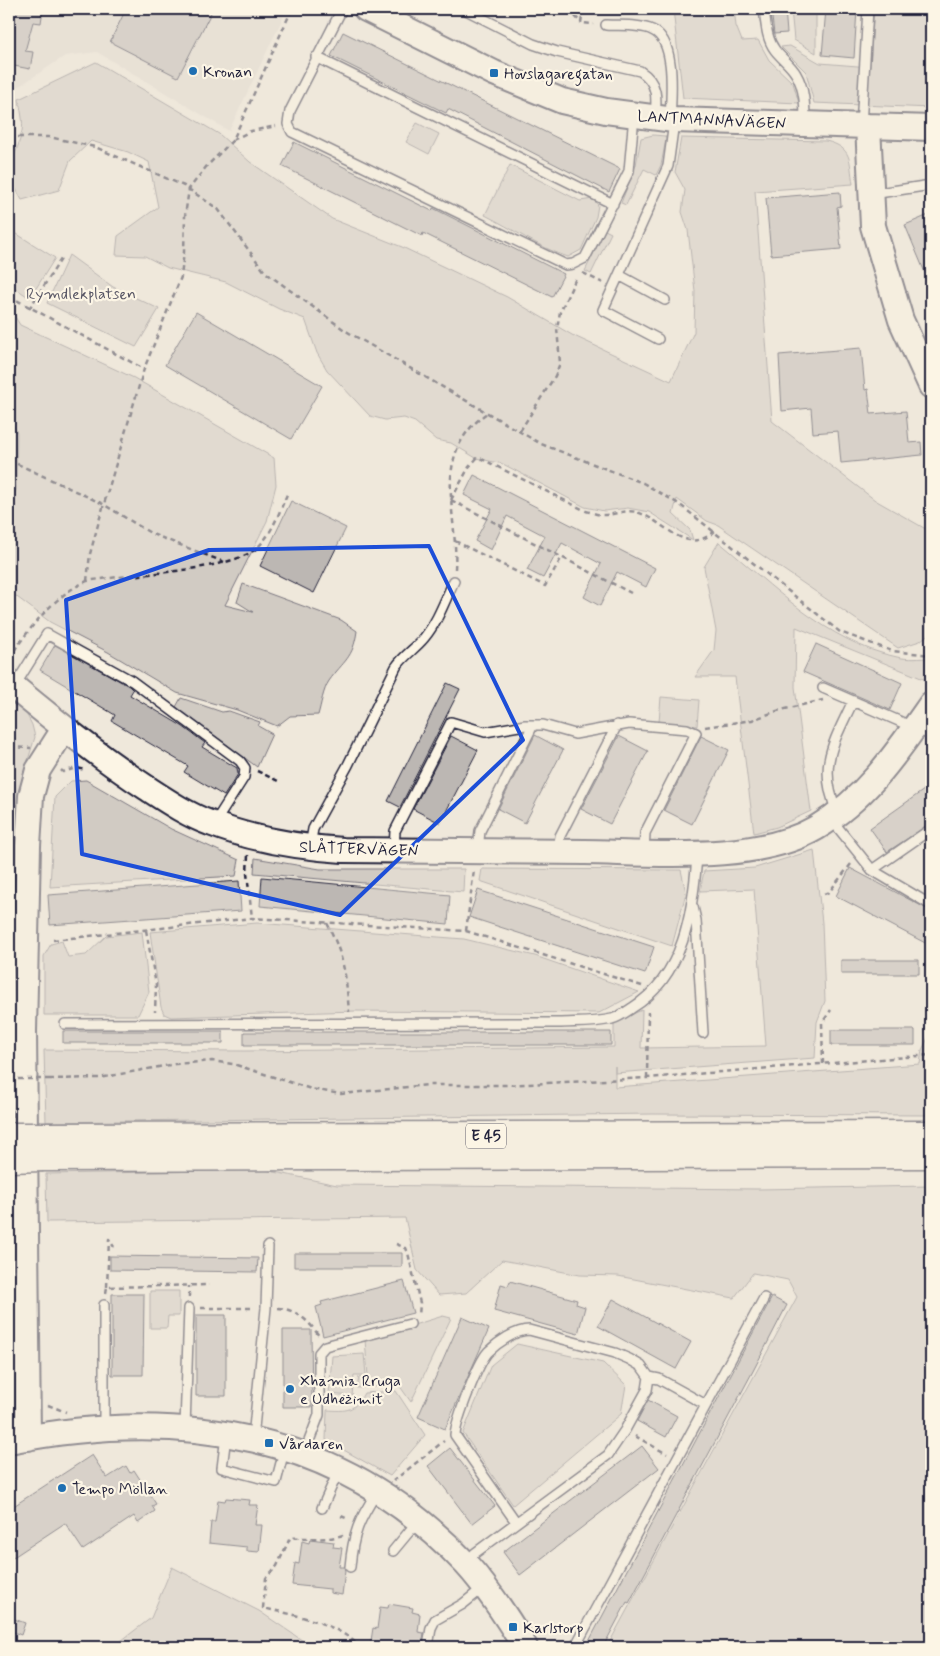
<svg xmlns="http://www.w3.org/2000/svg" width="940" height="1656" font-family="Mynerve,sans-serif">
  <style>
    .built { fill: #e0d9cf }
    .green { fill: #d1cbc3; stroke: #7a767f }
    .building { fill: #bcb7b3; stroke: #22223b }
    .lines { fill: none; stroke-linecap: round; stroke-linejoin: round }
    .lane-casing { stroke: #22223b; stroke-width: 12 }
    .secondary-casing { stroke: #22223b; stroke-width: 28 }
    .highway-casing { stroke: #22223b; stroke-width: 31 }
    .path { stroke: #22223b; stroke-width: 2.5; stroke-dasharray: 5 4; stroke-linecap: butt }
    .lane { stroke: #fcf5e5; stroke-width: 9 }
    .secondary { stroke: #fcf5e5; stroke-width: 24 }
    .highway { stroke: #fcf5e5; stroke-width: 28 }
    .highway-bridge-casing { stroke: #22223b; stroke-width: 31; stroke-linecap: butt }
    .path-bridge { stroke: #22223b; stroke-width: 2.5; stroke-dasharray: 5 4; stroke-linecap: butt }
    .highway-bridge { stroke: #fcf5e5; stroke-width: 28 }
    .marked { fill: none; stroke: #1d4ed8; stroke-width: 4; stroke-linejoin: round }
    .poi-dot { fill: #1f6fb2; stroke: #fcf5e5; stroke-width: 2 }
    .labels { text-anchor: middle; stroke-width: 4.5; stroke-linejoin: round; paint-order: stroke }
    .shield { fill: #fcf5e5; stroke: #63616e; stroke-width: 1 }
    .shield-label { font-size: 15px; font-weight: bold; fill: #22223b }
    .poi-label { font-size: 16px; fill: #22223b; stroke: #fcf5e5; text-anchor: start }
    .street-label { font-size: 16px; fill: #22223b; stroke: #fcf5e5 }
    .park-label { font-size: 16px; fill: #575564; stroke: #fcf5e5 }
  </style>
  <rect width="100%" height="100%" fill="#efe8db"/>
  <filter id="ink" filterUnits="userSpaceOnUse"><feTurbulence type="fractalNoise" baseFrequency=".02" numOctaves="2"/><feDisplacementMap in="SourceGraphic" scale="10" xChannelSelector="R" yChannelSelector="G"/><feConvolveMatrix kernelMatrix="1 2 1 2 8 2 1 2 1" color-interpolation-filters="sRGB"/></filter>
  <g filter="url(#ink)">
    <path class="built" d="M 9,9 L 287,9 L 229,131 L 97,52 L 65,56 L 21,85 L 9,90 Z"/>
    <path class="green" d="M 673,9 L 734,9 L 736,26 L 742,41 L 758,40 L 769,60 L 793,83 L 799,103 L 683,98 Z
      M 791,9 L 816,9 L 816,53 L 794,40 Z
      M 874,9 L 931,9 L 931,108 L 814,103 L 806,72 L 781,47 L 790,46 L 820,63 L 870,67 Z
      M 96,62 L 219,134 L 250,162 L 332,219 L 402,247 L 507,297 L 572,335 L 671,381 L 694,332 L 695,291 L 688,230 L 682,212 L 685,190 L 675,172 L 681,138 L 826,141 C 853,148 849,160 853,184 L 755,191 L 772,421 L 875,500 L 931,532 L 931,632 L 920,641 L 898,648 L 718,525 L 707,521 L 677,499 L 673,514 L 690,530 L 693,540 L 649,512 L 628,508 L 604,511 L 585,507 L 503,464 L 476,458 L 451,443 L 436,440 L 415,422 L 404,418 L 385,420 L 370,416 L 327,370 L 317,353 L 305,319 L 279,309 L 226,282 L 168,268 L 145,256 L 116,255 L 118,236 L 158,207 L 149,162 L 128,152 L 91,141 L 70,161 L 59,190 L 22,200 C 0,163 15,166 22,131 C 24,122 20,108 19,99 Z
      M 417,123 L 439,134 L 429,154 L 406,142 Z
      M 653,135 L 665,136 L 666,139 L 661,165 L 656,175 L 644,169 L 626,205 L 621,203 L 636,165 L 641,138 Z
      M 510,165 L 580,201 L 593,199 L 598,205 L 596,217 L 581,250 L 568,257 C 538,247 513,229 485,215 Z
      M 9,229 L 55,258 L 30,298 L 9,284 Z
      M 605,230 L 611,233 L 591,274 L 585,271 Z
      M 69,255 L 113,287 L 159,309 L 136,347 L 47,303 Z
      M 9,307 L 20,325 L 134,378 L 274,458 L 276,485 L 267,521 L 225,605 L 253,612 L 237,602 L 243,584 L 341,620 L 357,631 C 353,659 344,660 329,681 C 323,690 321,705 318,715 L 290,716 L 277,726 L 237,710 L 177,693 L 108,652 L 50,622 L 9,591 L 9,505 L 16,490 L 17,433 L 9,414 Z
      M 719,542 C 772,585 827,643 897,657 C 908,660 920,658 931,658 L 931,674 L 926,680 L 796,627 L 795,687 L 811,811 L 777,827 L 754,833 L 735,677 L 695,677 L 714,650 L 716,631 L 704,567 Z
      M 661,697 L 699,700 L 697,726 L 659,722 Z
      M 181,698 L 222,712 L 229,711 L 260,722 L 258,726 L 272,734 L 257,767 L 176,707 Z
      M 9,701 L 26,713 L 32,725 L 35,737 L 21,783 L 16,873 L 13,871 L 13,724 L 9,713 Z
      M 86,780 L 171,829 L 239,860 L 236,876 L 50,887 L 55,797 L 71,781 Z
      M 814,850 L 822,923 L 825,1001 L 817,1022 L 815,1058 L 615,1073 L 615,1066 L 615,1087 L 920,1064 L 922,1050 L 931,1032 L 931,1115 L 652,1114 L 46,1122 L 44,1050 L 245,1051 L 614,1047 L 614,1022 L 642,1010 L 641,1048 L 766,1046 L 754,889 L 700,891 L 704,871 L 755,868 Z
      M 255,858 L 320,869 L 464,869 L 463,892 L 254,873 Z
      M 482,869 L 681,870 L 686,893 L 672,946 L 480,881 Z
      M 257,923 L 464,939 L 535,956 L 639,992 L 599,1013 L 355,1011 L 171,1017 L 164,1014 L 161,1007 L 150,932 Z
      M 142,932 L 149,992 L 138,1015 L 44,1015 L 44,956 L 51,944 L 62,941 L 68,957 L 86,955 L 106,936 Z
      M 265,1170 L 337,1185 L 759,1189 L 931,1186 L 931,1647 L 607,1647 L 797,1297 L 788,1280 L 753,1273 L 734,1298 L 618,1276 L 580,1275 L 502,1260 L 466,1293 L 439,1295 L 417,1270 L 405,1218 L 47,1222 L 46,1174 Z
      M 150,1291 L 179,1291 L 179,1316 L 168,1316 L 167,1328 L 150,1328 Z
      M 443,1316 L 451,1318 L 411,1402 L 399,1385 L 357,1388 L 359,1377 L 368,1376 L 365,1340 Z
      M 517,1344 L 603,1363 L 626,1385 L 621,1414 L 513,1505 L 463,1433 L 491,1365 Z
      M 364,1354 L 366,1375 L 354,1375 L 352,1396 L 329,1394 L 332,1356 Z
      M 396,1391 L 425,1435 L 390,1476 L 326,1440 L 327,1410 C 347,1411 354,1412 364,1393 Z
      M 172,1567 L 259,1611 L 312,1647 L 113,1647 L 151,1618 Z"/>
    <path class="building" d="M 9,9 L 43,9 L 41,23 L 33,22 L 25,51 L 33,52 L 30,69 L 9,65 Z
      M 126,9 L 213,9 L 178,77 L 110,42 Z
      M 771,9 L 785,9 L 787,33 L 774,34 Z
      M 826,9 L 857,9 L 854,58 L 822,55 Z
      M 343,32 L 620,169 L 609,192 L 448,109 L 446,113 L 331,56 Z
      M 294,142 L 432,211 L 433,208 L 564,274 L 552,297 L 423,233 L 422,236 L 282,166 Z
      M 840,192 L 841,206 L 837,207 L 841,249 L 771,255 L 766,198 Z
      M 931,214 L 931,287 L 905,225 Z
      M 196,312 L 322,386 L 291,439 L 165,365 Z
      M 861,348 L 865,390 L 868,389 L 871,414 L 906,411 L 909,443 L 921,442 L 922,455 L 841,463 L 838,431 L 813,433 L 811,408 L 782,411 L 779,355 Z
      M 474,475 L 655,568 L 646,587 L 617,572 L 600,606 L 584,597 L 601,564 L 562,543 L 543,578 L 527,570 L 545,536 L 507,516 L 491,550 L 475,541 L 492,509 L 464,495 Z
      M 291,501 L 346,528 L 314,593 L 260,566 Z
      M 816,644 L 902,683 L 890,710 L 803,672 Z
      M 55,645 L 129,686 L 133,690 L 130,695 L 182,726 L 205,743 L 202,747 L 237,768 L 238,774 L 224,796 L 184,772 L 188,766 L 112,721 L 115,715 L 40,670 Z
      M 447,683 L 460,689 L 400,807 L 388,801 Z
      M 535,735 L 563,750 L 525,823 L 498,809 Z
      M 451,736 L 478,750 L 440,823 L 413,809 Z
      M 619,736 L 648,751 L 610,824 L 581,809 Z
      M 701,736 L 729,750 L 692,824 L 664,810 Z
      M 931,785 L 931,823 L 887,852 L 870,828 Z
      M 850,868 L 931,911 L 931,946 L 836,896 Z
      M 262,877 L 450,895 L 448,924 L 260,906 Z
      M 239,881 L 241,911 L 50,925 L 48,895 Z
      M 478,890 L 654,947 L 645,974 L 469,917 Z
      M 841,960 L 919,960 L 919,974 L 841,974 Z
      M 831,1030 L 915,1030 L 915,1045 L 831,1045 Z
      M 63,1031 L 223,1031 L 223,1043 L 63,1043 Z
      M 244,1032 L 611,1032 L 611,1045 L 244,1045 Z
      M 294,1253 L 402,1253 L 402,1267 L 294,1267 Z
      M 110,1256 L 258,1258 L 257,1272 L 110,1270 Z
      M 404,1281 L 413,1313 L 323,1336 L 316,1307 L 322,1305 L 321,1302 Z
      M 510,1281 L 577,1300 L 576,1304 L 585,1307 L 578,1334 L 494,1311 L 501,1284 L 508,1286 Z
      M 112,1294 L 144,1294 L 143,1375 L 112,1375 Z
      M 772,1297 L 787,1305 L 753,1371 L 629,1603 L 627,1602 L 603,1647 L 586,1647 Z
      M 613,1299 L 691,1342 L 676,1369 L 598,1326 Z
      M 196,1315 L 226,1315 L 226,1396 L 196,1396 Z
      M 462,1317 L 489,1329 L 445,1429 L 418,1417 Z
      M 283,1330 L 311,1330 L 312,1407 L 283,1407 Z
      M 648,1400 L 677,1416 L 666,1437 L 637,1421 Z
      M 642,1446 L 659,1468 L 520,1575 L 503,1552 Z
      M 450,1448 L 495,1506 L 472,1524 L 428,1466 Z
      M 92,1455 L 107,1478 L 126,1466 L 130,1473 L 134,1470 L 156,1504 L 152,1506 L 155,1511 L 138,1523 L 134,1516 L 83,1550 L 65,1523 L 9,1560 L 9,1509 Z
      M 226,1498 L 250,1500 L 249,1505 L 258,1505 L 255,1525 L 262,1525 L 259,1552 L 247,1551 L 247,1547 L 209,1543 L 211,1522 L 215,1522 L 218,1500 L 225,1501 Z
      M 310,1539 L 334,1542 L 333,1547 L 342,1548 L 339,1567 L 344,1567 L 345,1571 L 342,1595 L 330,1593 L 330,1589 L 292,1585 L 295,1563 L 299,1564 L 302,1541 L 309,1543 Z
      M 389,1604 L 413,1608 L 412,1612 L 420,1614 L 418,1632 L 424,1633 L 422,1647 L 370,1647 L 373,1628 L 377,1629 L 380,1607 L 388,1608 Z
      M 9,1617 L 25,1623 L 21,1635 L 9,1630 Z"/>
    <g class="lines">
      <g class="lane-casing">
        <path id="lane" d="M 342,9 L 290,111 L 288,124 L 292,132 L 566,265 L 573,264 L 585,258 L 629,171 L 634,116
          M 464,9 L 533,44 L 557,52 L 640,71 C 658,82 657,98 655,118
          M 764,9 C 766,23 766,38 775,50 C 781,58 791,65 796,74 C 805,89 805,107 805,124
          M 606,25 C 619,26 640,24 652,30 C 677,40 671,97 670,120
          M 316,57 L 613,204
          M 861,126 L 868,9
          M 872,194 L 931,185
          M 619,275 L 665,300
          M 658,339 L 603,310 L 668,166 L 674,122
          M 14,687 L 47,634 L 132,681 L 240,761 L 245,768 L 244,777 L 214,824
          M 823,688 L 931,735
          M 837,811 C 817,766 834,742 853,701
          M 831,819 L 872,870 L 931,905
          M 310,846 L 313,829 L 348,765 L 396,667 C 404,655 415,649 424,638 C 438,621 445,600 454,581
          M 394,849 L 395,831 L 451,722 L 485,732 L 525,725 L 543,725 L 575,734 L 629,724 L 687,729 L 696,733 L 645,833 L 644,852
          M 478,850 L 480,831 L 533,725
          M 558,851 L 560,836 L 617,725
          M 872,870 L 931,829
          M 693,907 L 696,920 L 703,1033
          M 65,1024 L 558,1023 C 576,1022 595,1023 612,1019 C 619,1017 626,1012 632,1008 C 684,976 693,912 697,856
          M 649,1377 L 659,1379 L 706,1405
          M 104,1427 L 104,1305
          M 185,1427 L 189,1308
          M 226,1436 L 222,1468 L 276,1482 L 284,1451
          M 253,1438 L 266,1308 L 268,1246
          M 304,1454 L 319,1415 L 319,1353 L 325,1346 L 410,1324
          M 322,1508 L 338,1472
          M 393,1551 L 418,1521
          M 467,1562 L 475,1553 L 608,1455 L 625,1430 L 647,1390 L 649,1377 L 641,1366 L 629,1359 L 615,1353 L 529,1330 C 516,1330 498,1342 488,1352 C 478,1363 456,1420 455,1435 L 516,1522
          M 350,1567 C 353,1533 359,1520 377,1492
          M 428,1647 L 431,1628 L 435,1620 L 463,1604 L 484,1587
          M 575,1647 L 764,1298"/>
      </g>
      <g class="secondary-casing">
        <path id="secondary" d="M 366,9 L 494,73 L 562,101 L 606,111 L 674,120 L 931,128
          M 868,126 L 873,226 L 901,320 L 931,386
          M 9,683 C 54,720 98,756 147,788 C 167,801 188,815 210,823 C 253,840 298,847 343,850 C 424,850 505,852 585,852 C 653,853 756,863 816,828 C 867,798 898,751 931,704
          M 28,1438 L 24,1031 L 28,846 L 31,796 L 38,770 L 64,729
          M 9,1441 C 180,1407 341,1431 466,1564 C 489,1589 508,1619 525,1647"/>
      </g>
      <g class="highway-casing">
        <path id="highway" d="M 41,1137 L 931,1135
          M 43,1157 L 931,1154"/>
      </g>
      <path class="path" d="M 569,9 L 581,23
        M 583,9 L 581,23 L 594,24
        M 9,137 L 49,137 L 95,147 L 184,186 L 218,209 L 265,272 L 346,331 L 541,444 L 643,483 L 679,504 L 840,632 L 892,651 L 931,655
        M 233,140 L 251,131 L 276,126
        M 583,273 L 603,283
        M 9,296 L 144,369
        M 29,309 L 63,256
        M 520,431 L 555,376 L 560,363 L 557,328 L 560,312 L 577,276
        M 9,460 L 103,504 L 152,534 L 224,562
        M 451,500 L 469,467 L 478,457 L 586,511 C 590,512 596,514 601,515 C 612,516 625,509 636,512 C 664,519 685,558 715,531
        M 451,500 L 631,593
        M 455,541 L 545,586 L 562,557
        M 455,569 C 459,512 429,455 487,413
        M 87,581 L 90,554 L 99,521 L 144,369 L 181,277 L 184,252 L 185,216 L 189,189 L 206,167 L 233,140 L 292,9
        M 9,658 C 30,628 53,596 87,581 C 126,574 235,572 259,546 C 273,532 280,510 288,492
        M 9,725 L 10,797
        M 705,727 L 752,720 L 777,711 L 823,700
        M 10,747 L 31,748
        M 61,770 L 63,772 L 76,768 L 86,770
        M 257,771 L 278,781
        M 248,855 L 247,873 L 252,918
        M 824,894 L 829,892 L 851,864
        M 327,923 C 344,956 346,975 349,1012
        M 146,930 L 156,985 L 155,1012
        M 466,931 L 474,870
        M 53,940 L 252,918 L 466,931 L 642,986
        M 823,1064 L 822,1023 L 831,1010
        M 647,1078 L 648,1012
        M 49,1079 L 99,1078 L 175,1064 L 212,1061 L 233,1064 L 311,1089 L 341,1094 L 427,1085 L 506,1085 L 647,1078 L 931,1055
        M 396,1244 L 406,1248 L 408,1253 L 420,1303 L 419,1316
        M 107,1287 L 109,1239 L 114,1247
        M 106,1293 L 107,1287 L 209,1285
        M 189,1297 L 189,1286
        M 201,1308 L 255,1308
        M 278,1308 C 296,1309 310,1322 319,1336
        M 48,1405 L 66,1412
        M 635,1436 L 667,1454
        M 393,1481 L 444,1441
        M 341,1516 L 348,1519
        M 343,1535 C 324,1541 310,1537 290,1538 L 277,1566 L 266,1578 L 263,1608 C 295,1615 336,1622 360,1647"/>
      <use href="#lane" class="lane"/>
      <use href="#secondary" class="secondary"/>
      <use href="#highway" class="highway"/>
      <g class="highway-bridge-casing">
        <path id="highway-bridge" d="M 9,1137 L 41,1137
          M 9,1158 L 43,1157"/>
      </g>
      <path class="path-bridge" d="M 9,1079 L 49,1079"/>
      <use href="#highway-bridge" class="highway-bridge"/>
    </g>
  </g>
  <path d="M0 0H940V1656H0ZM 429,546 L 523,740 L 340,915 L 82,854 L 66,600 L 209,550 Z" fill="#efe8db" fill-opacity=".55" fill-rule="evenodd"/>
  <path class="marked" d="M 429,546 L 523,740 L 340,915 L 82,854 L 66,600 L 209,550 Z"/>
  <g class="poi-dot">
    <circle cx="193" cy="71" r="5"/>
    <rect x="489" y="68" width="10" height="10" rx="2.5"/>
    <circle cx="290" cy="1389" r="5"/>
    <rect x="264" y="1438" width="10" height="10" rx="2.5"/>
    <circle cx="62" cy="1488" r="5"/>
    <rect x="508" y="1622" width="10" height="10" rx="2.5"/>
  </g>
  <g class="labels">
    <rect class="shield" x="466" y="1123.5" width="40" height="25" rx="4"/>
    <g class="shield-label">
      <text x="486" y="1141">E 45</text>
    </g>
    <g class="poi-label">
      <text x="203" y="77">Kronan</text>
      <text x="504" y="79">Hovslagaregatan</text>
      <text x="300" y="1386">Xhamia Rruga<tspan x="300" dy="18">e Udhëzimit</tspan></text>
      <text x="279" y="1449">Vårdaren</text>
      <text x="72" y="1494">Tempo Möllan</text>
      <text x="523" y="1633">Karlstorp</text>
    </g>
    <g class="street-label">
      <text transform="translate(712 119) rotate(3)" y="6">LANTMANNAVÄGEN</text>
      <text transform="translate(359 848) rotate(2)" y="6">SLÅTTERVÄGEN</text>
    </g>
    <g class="park-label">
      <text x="81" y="299">Rymdlekplatsen</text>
    </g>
  </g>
  <rect width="940" height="1656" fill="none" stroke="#fcf5e5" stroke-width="30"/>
  <rect x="15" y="15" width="910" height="1626" fill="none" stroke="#22223b" stroke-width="2" filter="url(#ink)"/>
</svg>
